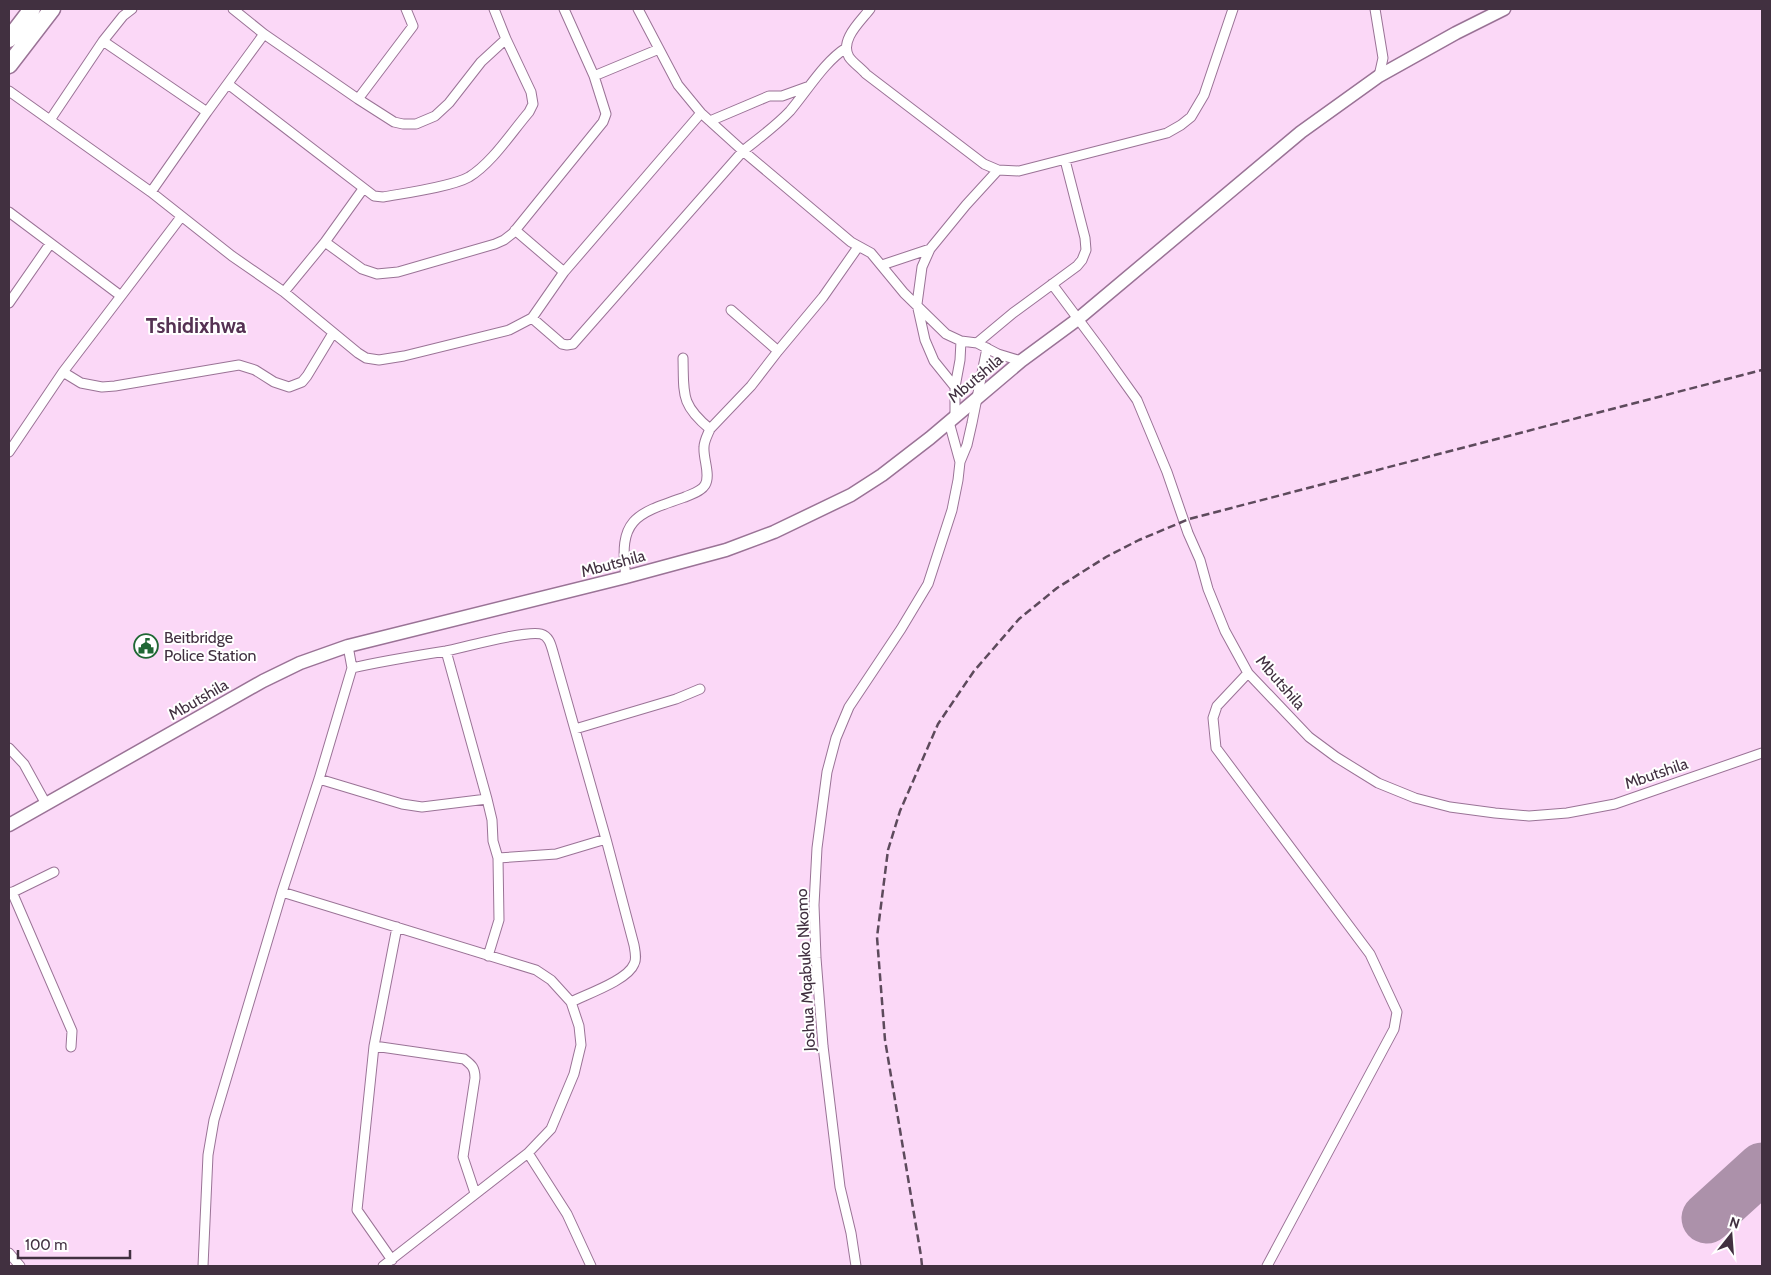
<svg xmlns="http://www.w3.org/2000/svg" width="1771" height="1275" font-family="Cabin,sans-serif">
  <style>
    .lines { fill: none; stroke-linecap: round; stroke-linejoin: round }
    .runway { stroke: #ac91aa; stroke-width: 51 }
    .street-casing { stroke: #9a7396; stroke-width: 11 }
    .secondary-casing { stroke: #9a7396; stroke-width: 15 }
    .highway-casing { stroke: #9a7396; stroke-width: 19 }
    .street { stroke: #fff; stroke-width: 9 }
    .secondary { stroke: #fff; stroke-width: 12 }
    .highway { stroke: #fff; stroke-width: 16 }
    .rail { stroke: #5d4a5c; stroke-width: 2.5; stroke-dasharray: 8 4; stroke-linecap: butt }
    .labels { text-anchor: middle; stroke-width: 4; stroke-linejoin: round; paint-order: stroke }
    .street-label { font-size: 16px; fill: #413040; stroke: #fff }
    .poi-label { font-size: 16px; fill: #413040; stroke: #fff; text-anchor: start }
    .district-label { font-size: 21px; font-weight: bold; fill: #553253; stroke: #fff }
  </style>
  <rect width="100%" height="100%" fill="#fbd8f7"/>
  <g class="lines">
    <path class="runway" d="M 1707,1218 L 1762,1168"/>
    <g class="street-casing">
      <path id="street" d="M 233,9 L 264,34 L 358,99 L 394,122 L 403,124 L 416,124 L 435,116 L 449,103 L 481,62 L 506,39
        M 638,9 L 678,85 L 701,113 L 743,151 L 851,242 L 871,253 L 904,293 L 946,334 L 961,341 L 977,343 L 998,354 L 1021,361
        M 870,9 C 861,21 839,40 849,57 C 853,63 861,68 866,74 L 984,164 L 998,170 L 1019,171 L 1167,133 L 1181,125 L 1191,117 L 1204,95 L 1233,9
        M 1375,9 L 1383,58 L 1379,76
        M 103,41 L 207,112 L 264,34
        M 594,76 L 659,49
        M 228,84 L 374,196 L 383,197 C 405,193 451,187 469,177 C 492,163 511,133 529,112 L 533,104 L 531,92 L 506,39 L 494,9
        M 9,91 L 151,192 L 232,256 L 284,292 L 358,353 L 366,358 L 379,360 L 404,356 L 509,330 L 532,318 L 564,272 L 701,113
        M 358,99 L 413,26 L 406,9
        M 50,120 L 103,41 L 123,16 L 132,9
        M 710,121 L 769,96 L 782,96 L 807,87
        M 151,192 L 207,112
        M 9,212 L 121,296 L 63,372 L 9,452
        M 515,230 L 564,272
        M 325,242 L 362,269 L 377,274 L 398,272 L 495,244 L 504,240 L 513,233 L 603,122 L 606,114 L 594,76 L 564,9
        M 882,265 L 930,249
        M 1052,284 L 1102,351 L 1137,400 L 1167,472 L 1188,533 L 1200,560 L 1208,589 L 1225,631 L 1248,673 L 1309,737 L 1336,757 L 1378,783 L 1415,798 L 1450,807 L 1495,813 L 1529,816 L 1567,813 L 1615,804 L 1762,753
        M 284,292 L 325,242 L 363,189
        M 121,296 L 181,217
        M 9,303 L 50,244
        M 731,310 L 778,351 L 823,297 L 858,247
        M 532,318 L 562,344 L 567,345 L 573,344 L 743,151 C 759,138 776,126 790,111 C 807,91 825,61 846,48
        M 977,343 L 1013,313 L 1077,266 L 1082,260 L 1086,250 L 1085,238 L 1065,160
        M 683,358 C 684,394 680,404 710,429 L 751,386 L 778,351
        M 63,372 L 81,383 L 102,387 L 115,386 L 239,365 L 255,370 L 274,382 L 289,387 L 302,382 L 307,376 L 333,333
        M 955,387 L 960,360 L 961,341
        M 955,417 L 955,387 L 934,361 L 925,340 L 917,304 L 922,267 L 930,249 L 966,205 L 998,170
        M 949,422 L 960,462
        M 626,577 C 618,519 635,514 685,497 C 691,494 701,492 705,485 C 711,475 703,459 704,447 C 704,441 708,434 710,429
        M 446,651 L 487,799
        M 352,668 C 383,661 414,656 446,651 C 465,647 526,630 541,634 C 549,636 551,645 553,652 L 606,839 L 634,945 C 635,951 637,959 634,964 C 628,980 587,994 571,1002
        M 1248,673 L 1217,706 L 1213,718 L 1216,748 L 1370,954 L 1397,1012 L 1394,1029 L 1267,1266
        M 575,729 L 676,699 L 700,689
        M 9,748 L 24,764 L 46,804
        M 319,779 L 402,804 L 422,807 L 487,799 L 492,820 L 493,841 L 498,858 L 499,920 L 488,956
        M 498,858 L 556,854 L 606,839
        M 12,892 L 72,1031 L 71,1047
        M 282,892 L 536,970 L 551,980 L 571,1002 L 579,1026 L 581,1045 L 574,1074 L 551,1129 L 528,1153 L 383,1266
        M 9,894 L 54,872
        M 374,1046 L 464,1059 C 472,1065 475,1068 475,1078 L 463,1157 L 475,1193
        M 528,1153 L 567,1214 L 591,1266
        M 9,1253 L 20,1266
        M 392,1260 L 357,1210 L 374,1046 L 397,927
        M 203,1266 L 208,1155 L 214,1120 L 282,892 L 319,779 L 352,668 L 348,646
        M 856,1266 L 851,1233 L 840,1187 L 823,1046 L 816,958 L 814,905 L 817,848 L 827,772 L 836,738 L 849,707 L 901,629 L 928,584 L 952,510 L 958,480 L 960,462 L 967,445 L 972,423 L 987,348"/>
    </g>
    <g class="secondary-casing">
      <path id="secondary" d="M 9,825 L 263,681 L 300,663 L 348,646 L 626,577 L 726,550 L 774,532 L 851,495 L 882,475 L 930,438 L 1021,361 L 1078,319 L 1301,132 L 1379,76 L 1456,33 L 1504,9"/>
    </g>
    <g class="highway-casing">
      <path id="highway" d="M 9,39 L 32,9
        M 9,65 L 52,9"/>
    </g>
    <use href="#street" class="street"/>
    <use href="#secondary" class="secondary"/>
    <use href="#highway" class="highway"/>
    <path class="rail" d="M 922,1266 L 921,1256 L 885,1040 L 877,937 L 888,850 L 900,811 L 938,724 L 974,671 L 1019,619 L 1057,588 L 1106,557 L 1139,540 L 1189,519 L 1762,370"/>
  </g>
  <defs>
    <g id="civic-ring" transform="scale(1.25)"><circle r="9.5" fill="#fff" stroke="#1f6734" stroke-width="1.5"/><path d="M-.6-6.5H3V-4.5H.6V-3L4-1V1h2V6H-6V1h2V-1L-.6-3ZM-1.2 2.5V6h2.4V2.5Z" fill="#1f6734"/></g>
  </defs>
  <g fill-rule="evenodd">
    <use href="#civic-ring" x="146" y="646"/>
  </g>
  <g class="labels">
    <g class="street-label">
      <text transform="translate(975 378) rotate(-40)" y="6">Mbutshila</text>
      <text transform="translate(613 563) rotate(-15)" y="6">Mbutshila</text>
      <text transform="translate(1281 682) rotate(49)" y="6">Mbutshila</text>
      <text transform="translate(198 699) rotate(-30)" y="6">Mbutshila</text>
      <text transform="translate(1656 773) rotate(-19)" y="6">Mbutshila</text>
      <text transform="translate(805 970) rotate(-93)" y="6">Joshua Mqabuko Nkomo</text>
    </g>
    <g class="poi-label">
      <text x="164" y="643">Beitbridge<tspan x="164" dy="18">Police Station</tspan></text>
    </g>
    <g class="district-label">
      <text x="196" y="333">Tshidixhwa</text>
    </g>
  </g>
  <rect width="1771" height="1275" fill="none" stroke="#413040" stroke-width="20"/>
  <g transform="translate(1731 1235) rotate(17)" stroke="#ffffff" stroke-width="4" paint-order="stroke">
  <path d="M0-4L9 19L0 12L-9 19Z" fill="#413040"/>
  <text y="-8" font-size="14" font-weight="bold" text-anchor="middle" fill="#413040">N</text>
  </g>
  <path d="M18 1250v8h112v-8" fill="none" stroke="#413040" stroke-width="2.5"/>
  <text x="25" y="1250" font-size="15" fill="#413040" stroke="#ffffff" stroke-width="4" paint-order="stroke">100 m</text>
</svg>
